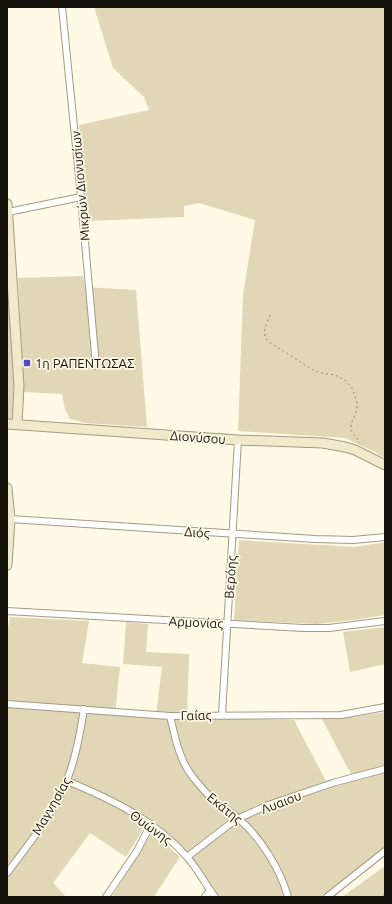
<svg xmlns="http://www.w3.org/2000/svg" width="392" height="904" font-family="Ubuntu,sans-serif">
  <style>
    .green { fill: #e1d7b7 }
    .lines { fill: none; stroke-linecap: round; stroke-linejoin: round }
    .street-casing { stroke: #a19a84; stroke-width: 8 }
    .secondary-casing { stroke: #a19a84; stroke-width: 11 }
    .path { stroke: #898578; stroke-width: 1; stroke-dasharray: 2 3; stroke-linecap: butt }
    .street { stroke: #fff; stroke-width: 6 }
    .secondary { stroke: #f2e9cc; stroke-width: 9 }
    .poi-dot { fill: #504dc4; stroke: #fff9e6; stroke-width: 1.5 }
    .labels { text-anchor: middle; stroke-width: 3.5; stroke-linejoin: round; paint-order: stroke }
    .street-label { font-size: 13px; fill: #14120a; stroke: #fff9e6 }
    .poi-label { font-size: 13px; fill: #14120a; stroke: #fff9e6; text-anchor: start }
  </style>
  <rect width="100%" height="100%" fill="#fff9e6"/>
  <path class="green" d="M 94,7 L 385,7 L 385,458 L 375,452 L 345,438 L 238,431 L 243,295 L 255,220 L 199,203 L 184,206 L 184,217 L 88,221 L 79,125 L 149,110 L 144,97 L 113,68 Z
    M 7,276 L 15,387 L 11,421 L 7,421 Z
    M 83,276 L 85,287 L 136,290 L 147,427 L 86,423 L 70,419 L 65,409 L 62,394 L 24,392 L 18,278 Z
    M 239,540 L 355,547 L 385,542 L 385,615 L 354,620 L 317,624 L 234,620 Z
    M 10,617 L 89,621 L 82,663 L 120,667 L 115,714 L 156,715 L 162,667 L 123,664 L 126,622 L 148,624 L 146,652 L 189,654 L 187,718 L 294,720 L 326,781 L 255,806 L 229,819 L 187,852 L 169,834 L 149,819 L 126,857 L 90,833 L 53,883 L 66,897 L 7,897 L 7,633 Z
    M 385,627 L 385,664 L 350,672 L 343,632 Z
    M 385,712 L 385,846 L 321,897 L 220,897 L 192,858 L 231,826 L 267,808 L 329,789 L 354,780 L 322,719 L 353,717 Z
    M 152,832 L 180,857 L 155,895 L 157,897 L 112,897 L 136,859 Z
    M 385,865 L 385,897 L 342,897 L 385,866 Z"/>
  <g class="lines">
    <g class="street-casing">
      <path id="street" d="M 62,7 L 81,197 L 96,366
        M 8,212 L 81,197
        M 10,519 L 315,539 L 353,540 L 385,537
        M 7,611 L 303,628 L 329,628 L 385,621
        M 7,704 L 170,716 L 341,715 L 385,707
        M 222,715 L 238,440
        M 170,716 C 175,737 179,759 192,776 C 200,786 208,796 217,803 C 225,809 233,814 240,820 C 261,838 281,871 288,897
        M 67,781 C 111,799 155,820 187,857 C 198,869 205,884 215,897
        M 187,857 L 235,820 L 268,805 L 336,782 L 385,769
        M 7,873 C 29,844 53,814 67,780 C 76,757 80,733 84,709
        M 106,897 L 137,851 L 151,824
        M 205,897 L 210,890
        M 327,897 L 385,851"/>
    </g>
    <g class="secondary-casing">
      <path id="secondary" d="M 7,204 L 19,386 L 17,424
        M 7,424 L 238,440 L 323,443 L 345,447 L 355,450 L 385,465
        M 7,488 L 10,519 L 7,565"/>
    </g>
    <path class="path" d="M 270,315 C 267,324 260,334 269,342 L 315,371 L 321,373 L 335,375 L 345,380 L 352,388 L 357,402 L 357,410 L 351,424 L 351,430 L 360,443
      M 378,897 L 385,894"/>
    <use href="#street" class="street"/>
    <use href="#secondary" class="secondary"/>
  </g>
  <rect class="poi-dot" x="23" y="359" width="8" height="8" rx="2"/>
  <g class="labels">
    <g class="street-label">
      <text transform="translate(80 186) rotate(-95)" y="5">Μικρών Διονυσίων</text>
      <text transform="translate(198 437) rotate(4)" y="5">Διονύσου</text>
      <text transform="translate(197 532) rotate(4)" y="5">Διός</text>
      <text transform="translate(230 577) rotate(-86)" y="5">Βερόης</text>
      <text transform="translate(196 622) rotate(3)" y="5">Αρμονίας</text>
      <text transform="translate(196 715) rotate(-1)" y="5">Γαίας</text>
      <text transform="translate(281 802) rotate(-21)" y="5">Λυαιου</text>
      <text transform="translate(51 806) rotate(-60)" y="5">Μαγνησίας</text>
      <text transform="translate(225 808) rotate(39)" y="5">Εκάτης</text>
      <text transform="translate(151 827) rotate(36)" y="5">Θυώνης</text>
    </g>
    <g class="poi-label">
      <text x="35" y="368">1η ΡΑΠΕΝΤΩΣΑΣ</text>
    </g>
  </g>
  <rect width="392" height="904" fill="none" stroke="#14120a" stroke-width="16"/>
</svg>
